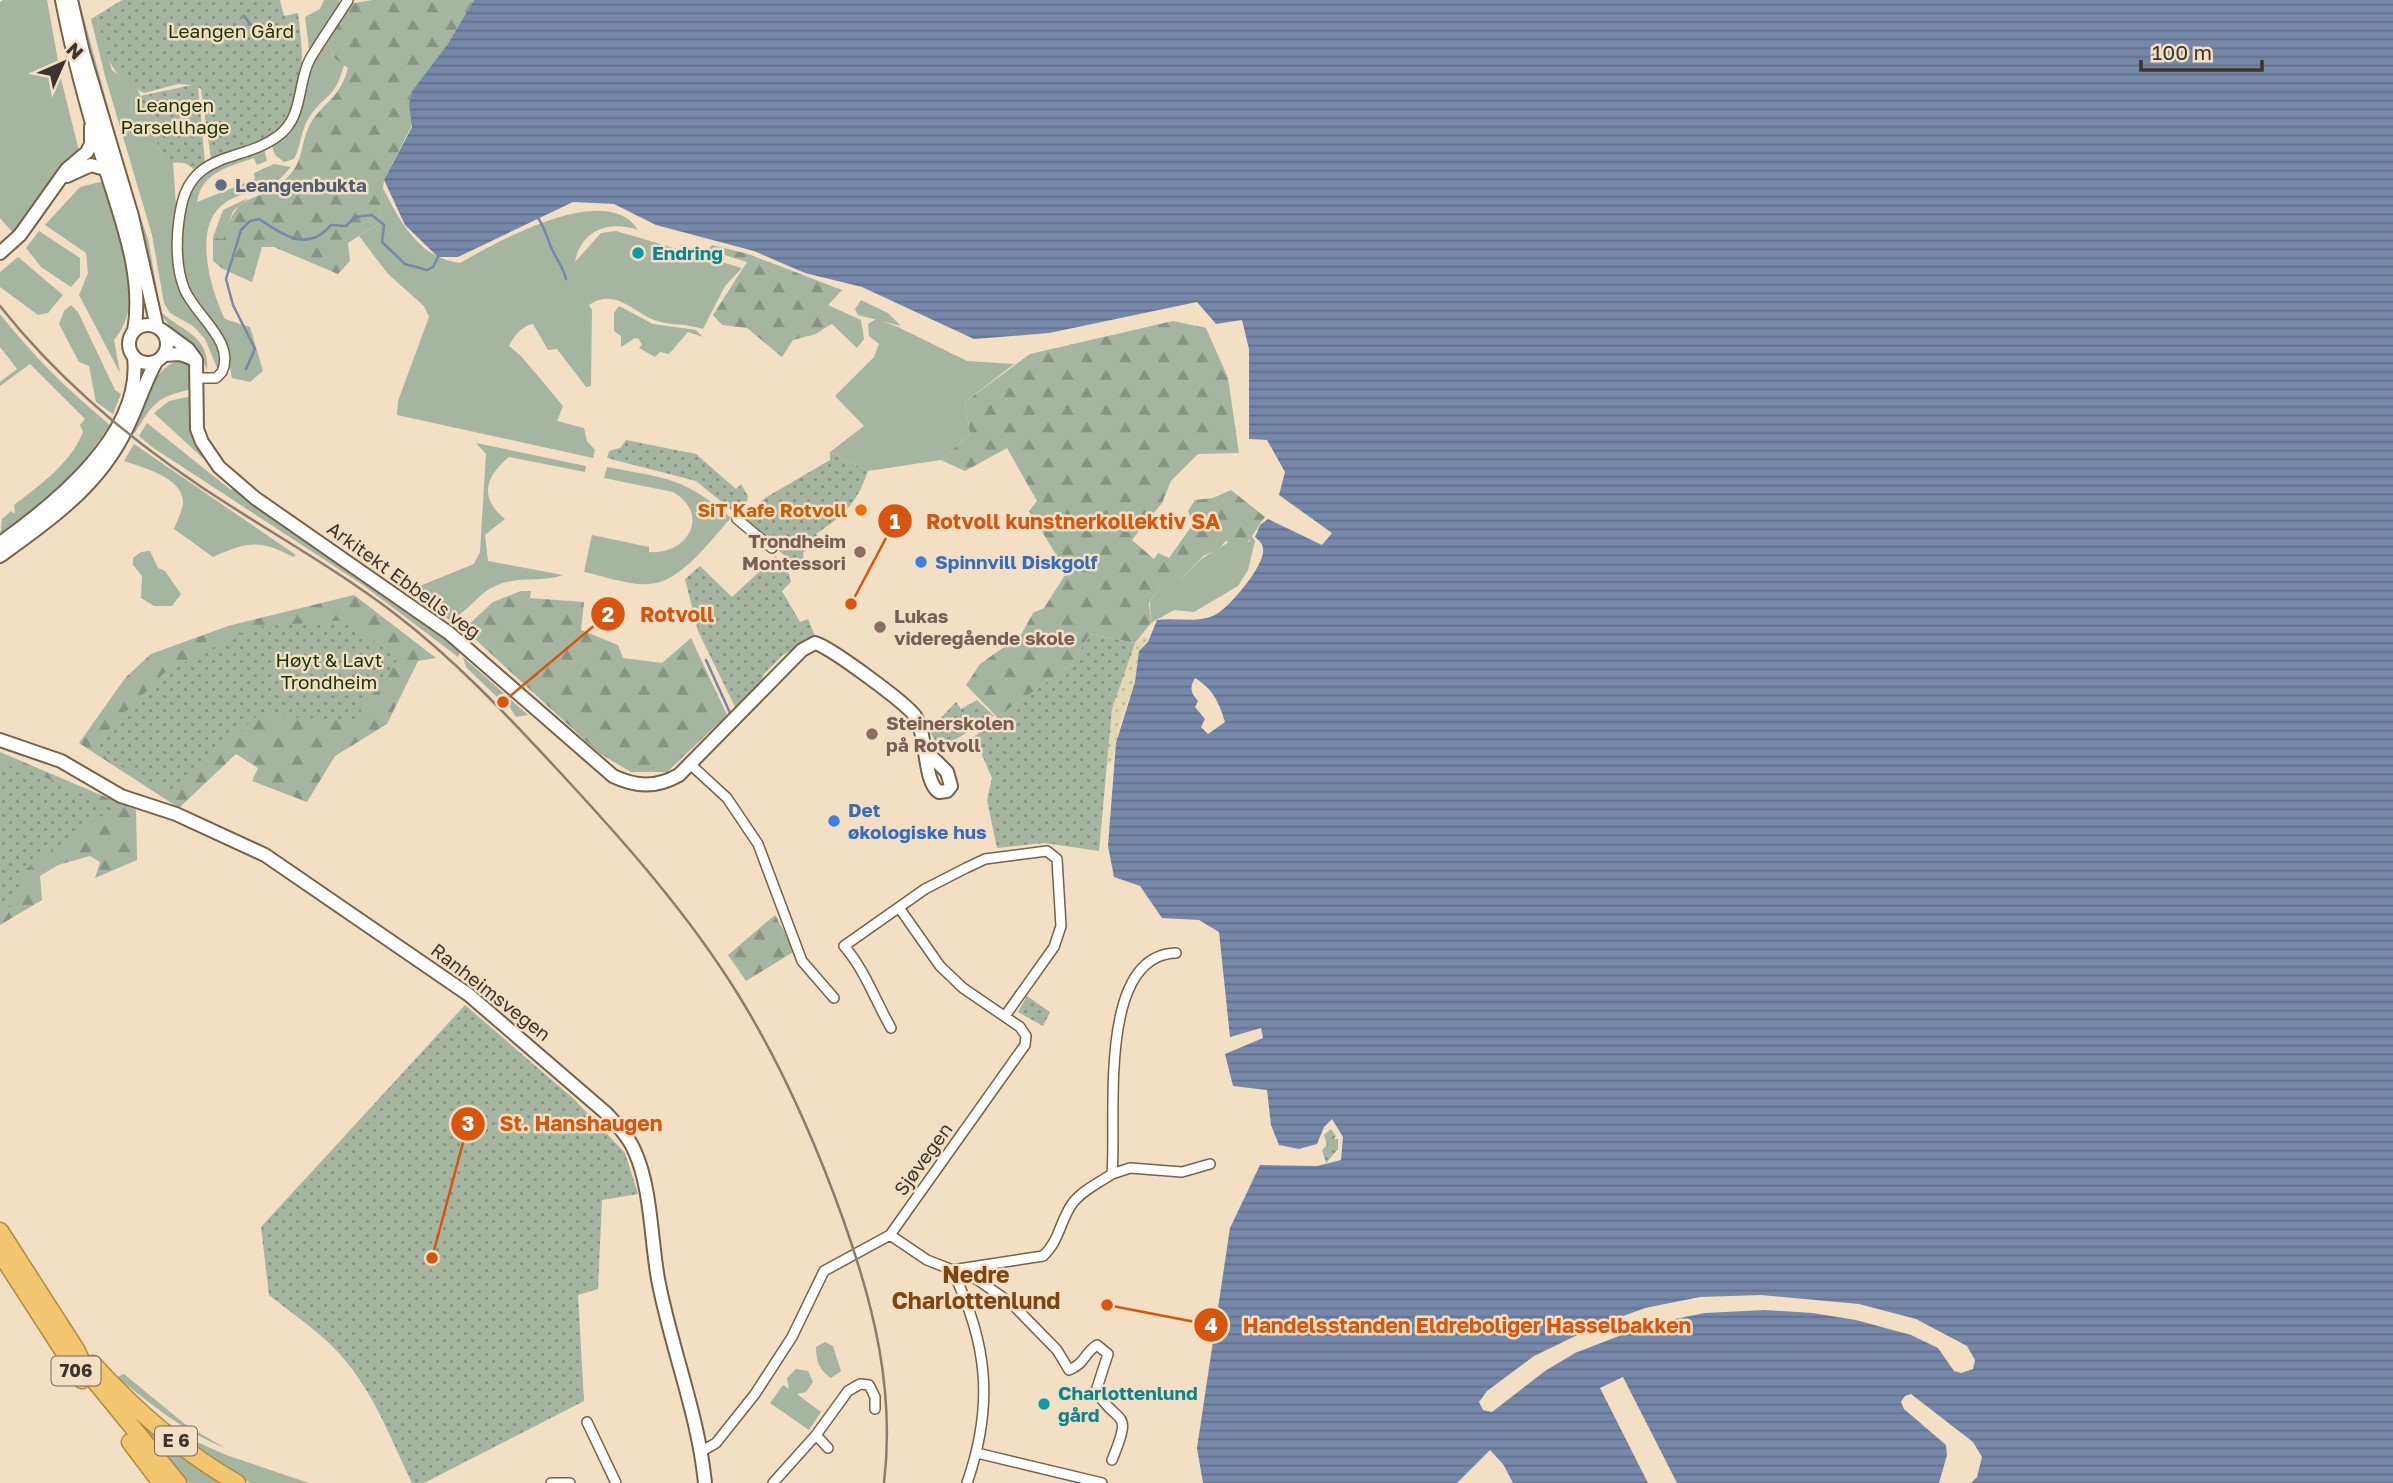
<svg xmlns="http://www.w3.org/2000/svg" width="2393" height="1483" font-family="'Golos Text',sans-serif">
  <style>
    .grass { fill: #a5b5a0 }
    .forest { fill: url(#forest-firs) }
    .sand { fill: url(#sand-dots) }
    .park { fill: url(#park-dots) }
    .water { fill: url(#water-rules); fill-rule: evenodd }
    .pier { fill: #f3dfc3 }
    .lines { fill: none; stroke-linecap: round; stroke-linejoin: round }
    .stream { stroke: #7688a9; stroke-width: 2.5 }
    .minor-casing { stroke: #746249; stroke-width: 12 }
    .tertiary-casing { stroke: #746249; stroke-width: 16 }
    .secondary-casing { stroke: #746249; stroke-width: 16 }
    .trunk-casing { stroke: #b08a3f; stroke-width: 19 }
    .minor { stroke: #fff; stroke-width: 9 }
    .tertiary { stroke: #fff; stroke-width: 12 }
    .secondary { stroke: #fff; stroke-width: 12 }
    .trunk { stroke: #f2c66e; stroke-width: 16 }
    .rail { stroke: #8a7d6b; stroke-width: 2.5 }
    .service-dot { fill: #5c6f8a; stroke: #f3dfc3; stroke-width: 2.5 }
    .culture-dot { fill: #0f9aa8; stroke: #f3dfc3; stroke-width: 2.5 }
    .food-dot { fill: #e8710a; stroke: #f3dfc3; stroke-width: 2.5 }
    .education-dot { fill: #8d6e63; stroke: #f3dfc3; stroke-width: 2.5 }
    .shop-dot { fill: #3f7fe0; stroke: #f3dfc3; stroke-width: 2.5 }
    .labels { text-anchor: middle; stroke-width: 5; stroke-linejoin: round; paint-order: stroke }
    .shield { fill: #f3dfc3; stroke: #746858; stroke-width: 2 }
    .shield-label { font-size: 18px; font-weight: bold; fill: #3d352a }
    .park-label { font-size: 19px; fill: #143504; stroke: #f3dfc3 }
    .service-label { font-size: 19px; font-weight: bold; fill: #4e5e75; stroke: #f3dfc3; text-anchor: start }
    .culture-label { font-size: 19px; font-weight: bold; fill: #0d838f; stroke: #f3dfc3; text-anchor: start }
    .food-label { font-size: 19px; font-weight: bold; fill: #c56008; stroke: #f3dfc3; text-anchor: end }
    .education-label { font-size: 19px; font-weight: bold; fill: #785e54; stroke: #f3dfc3; text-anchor: start }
    .shop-label { font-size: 19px; font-weight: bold; fill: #366cbe; stroke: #f3dfc3; text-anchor: start }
    .street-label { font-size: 19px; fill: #3d352a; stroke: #f3dfc3 }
    .quarter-label { font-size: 23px; font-weight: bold; fill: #7e460e; stroke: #f3dfc3 }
    .leader { fill: none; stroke: #d7550f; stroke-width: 2.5 }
    .callout-dot { fill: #d7550f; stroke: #f3dfc3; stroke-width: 2.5 }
    .mark-label { font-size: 21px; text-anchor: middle; font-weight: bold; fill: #fff }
    .callout-label { font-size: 21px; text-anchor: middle; font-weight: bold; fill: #d7550f; stroke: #f3dfc3; stroke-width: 5; stroke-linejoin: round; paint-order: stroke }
  </style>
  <defs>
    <pattern id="forest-firs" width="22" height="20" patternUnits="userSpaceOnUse" patternTransform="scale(1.75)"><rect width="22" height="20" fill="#a5b5a0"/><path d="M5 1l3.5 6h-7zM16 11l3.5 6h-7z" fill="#889483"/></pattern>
    <pattern id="sand-dots" width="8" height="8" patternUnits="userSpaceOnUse" patternTransform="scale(1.75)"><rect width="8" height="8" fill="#e2d8b3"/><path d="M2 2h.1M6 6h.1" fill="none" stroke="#c3ba9a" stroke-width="1.8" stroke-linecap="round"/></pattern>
    <pattern id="park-dots" width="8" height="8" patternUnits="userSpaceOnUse" patternTransform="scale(1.75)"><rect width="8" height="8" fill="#a5b5a0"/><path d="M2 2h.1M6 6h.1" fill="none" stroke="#889483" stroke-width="1.8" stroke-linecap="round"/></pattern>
    <pattern id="water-rules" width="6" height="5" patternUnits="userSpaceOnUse" patternTransform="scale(1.75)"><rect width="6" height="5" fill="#7688a9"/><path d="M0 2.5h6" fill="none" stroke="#62708a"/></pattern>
  </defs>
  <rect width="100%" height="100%" fill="#f3dfc3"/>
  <path class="grass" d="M 3,0 L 47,0 L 62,83 L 79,151 L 14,234 L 0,218 L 0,2 Z
    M 77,0 L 79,0 L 123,162 L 91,62 Z
    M 324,0 L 339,0 L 339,4 L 310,57 L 305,17 L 320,9 Z
    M 96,16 L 112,70 L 138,90 L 164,162 L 173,162 L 182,294 L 218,346 L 221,359 L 218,370 L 205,339 L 193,326 L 170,313 L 164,303 L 152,235 L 105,76 L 91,19 Z
    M 326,38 L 335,59 L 344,65 C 335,99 326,93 310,116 C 301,128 301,146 294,159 L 284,162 L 275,155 L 272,146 L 284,135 L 300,110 L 312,65 Z
    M 264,148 L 267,161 L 257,165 L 254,158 C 228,167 202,172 197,202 L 255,179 L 265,186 C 251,193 233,195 221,206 C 193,230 211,291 225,319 L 250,327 L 263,371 L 250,382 L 232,378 C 225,335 213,335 194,302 C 177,271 172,204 200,177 C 216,161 243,156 264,148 Z
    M 126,175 L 148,239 L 161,312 C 181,331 210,335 207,370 C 198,343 168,334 158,307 C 143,266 136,218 126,175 Z
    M 104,181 C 118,227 150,298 114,340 L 120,373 L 79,295 L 88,273 L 86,253 L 45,225 L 80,187 Z
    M 383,188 C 400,222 419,258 460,263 C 495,243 607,179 638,230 C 609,220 581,230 575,262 L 601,233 L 616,231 L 742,268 L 725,286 L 703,329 C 687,323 669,326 654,320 C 631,310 614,288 589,305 L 592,310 L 591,386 L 586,387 L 557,349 L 548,350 L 533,324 C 520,327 515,335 509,346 L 521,356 L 563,406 L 557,421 L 584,428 L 587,441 L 595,450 L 593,458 L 397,415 L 398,401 L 429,317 L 424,306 L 388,274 L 359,236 L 379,223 Z
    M 248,198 L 233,211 L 223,239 L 213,237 L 223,210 Z
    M 39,231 L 80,258 L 80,277 L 71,287 L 41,267 L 26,248 Z
    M 18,257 L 63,295 L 48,313 L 38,315 L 0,287 L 0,272 Z
    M 861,300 L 888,313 L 901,326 L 858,315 L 855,309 Z
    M 71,305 L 78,312 L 115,390 L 121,394 L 113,414 L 96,402 L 89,366 L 79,362 L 59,324 L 64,311 Z
    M 828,305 L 861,320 L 864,339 L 857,348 L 832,324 L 828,326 L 821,313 Z
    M 619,306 L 653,324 L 696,330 L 703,337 L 688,332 L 669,354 L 660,352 L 655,357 L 639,348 L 642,345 L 639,339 L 635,338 L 621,347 L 621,336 L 614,331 L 614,313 Z
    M 0,314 C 36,359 67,389 110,425 L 72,478 L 0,537 L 2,519 L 11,511 L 15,514 L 14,505 C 40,485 71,463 83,432 L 80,425 L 85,419 L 30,364 L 0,386 L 0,382 L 17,369 L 0,347 Z
    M 876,319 L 898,327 L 967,361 L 1014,364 L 965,402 L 970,434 L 941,460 L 868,471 L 830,452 L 864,426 L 835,396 L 874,357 L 879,344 L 869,336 L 868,324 Z
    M 178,361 L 189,366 L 193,389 C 155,397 154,403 134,434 L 132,432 C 142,409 152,368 178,361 Z
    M 192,396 L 220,474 L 154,413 L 169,401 Z
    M 147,423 L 231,490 L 233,488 L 385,593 L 461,649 L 458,657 L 363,585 L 152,447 L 139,436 Z
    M 476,443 L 586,466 L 585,472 L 509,457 C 486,476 478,497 505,519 L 485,535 L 488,561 L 563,575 C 540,583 517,575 493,587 C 477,595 466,614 449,620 L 425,599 L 417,587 L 474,564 L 480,552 L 486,454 Z
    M 134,444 L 296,555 L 293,557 C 259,539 247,542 213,557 L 174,529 C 177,521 183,510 183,502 C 183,477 141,467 124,461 Z
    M 607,467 C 665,478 684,477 731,518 C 710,540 683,581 650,584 C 630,586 604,576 584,572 L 592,535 L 649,547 L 649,552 C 688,555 711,514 673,492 L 604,478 Z
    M 1251,535 L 1255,541 L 1248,570 L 1238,586 L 1194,612 L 1174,610 L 1151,623 L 1150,602 L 1170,570 L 1181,579 L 1201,559 L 1229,542 L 1249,542 Z
    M 150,551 L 158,568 L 165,571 L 181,594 L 172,606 L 154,606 L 141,598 L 142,576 L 133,565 L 133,558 L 141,552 Z
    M 463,657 L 528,715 L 516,717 L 506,701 L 499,699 L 466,667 Z
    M 825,1342 L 833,1346 L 841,1371 L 831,1378 C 819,1370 816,1361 816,1347 Z
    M 796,1369 L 808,1371 L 813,1382 L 806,1392 L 797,1394 L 821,1412 L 809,1430 L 770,1403 L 783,1385 L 789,1389 L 787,1378 Z
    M 124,1374 L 186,1425 L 225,1448 C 183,1431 152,1405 117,1377 Z
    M 138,1417 L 226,1483 L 190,1483 L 183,1479 L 135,1420 Z
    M 188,1438 L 226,1455 L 309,1483 L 250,1483 L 186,1440 Z"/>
  <path class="forest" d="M 373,0 L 474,0 L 447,45 L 412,91 L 409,103 L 414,121 L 384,180 L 379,223 L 348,243 L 350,261 L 338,274 L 274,247 L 262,247 L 252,282 L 223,269 L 213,261 L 213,237 L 223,239 C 240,187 248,208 282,182 C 307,163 298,143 312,121 C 326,100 340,98 348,68 L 335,59 L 326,38 L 348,4 Z
    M 274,164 L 291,167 L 281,178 L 265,186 L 255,179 L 254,173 Z
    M 712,245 L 748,254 L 842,290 L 821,313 L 828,326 L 816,334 L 793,340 L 782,357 L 747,328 L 722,325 L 713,315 L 747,262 L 708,250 Z
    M 1173,321 L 1206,328 L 1228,378 L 1239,453 L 1198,454 L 1171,481 L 1162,503 L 1132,540 L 1154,559 L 1158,553 L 1169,558 L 1193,524 L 1188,511 L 1195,500 L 1213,498 L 1231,490 L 1265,517 C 1256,528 1251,541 1240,550 L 1226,541 L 1217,550 L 1203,556 L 1181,579 L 1170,571 L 1149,603 L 1151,623 L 1135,643 L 1090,634 L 1070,666 L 997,717 L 966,685 L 980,664 L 1021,635 L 1033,613 L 1044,608 L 1067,572 L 1029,511 L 1037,501 L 1007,448 L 965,471 L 941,460 L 970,434 L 965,402 L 1030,354 Z
    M 521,591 L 531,591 L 530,598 L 584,602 L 581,630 L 618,645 L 623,658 L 662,663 L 691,638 L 727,715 L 667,772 L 631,772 L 599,753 L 464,629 L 493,602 Z
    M 354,595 L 436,658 L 418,661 L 387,724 L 335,756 L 307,802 L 252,781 L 258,768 L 236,754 L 179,808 L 79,743 L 126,677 L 151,654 L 228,626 Z
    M 0,752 L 136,810 L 137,860 L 95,878 L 100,862 L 90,856 L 58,865 L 40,876 L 42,900 L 0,925 Z
    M 775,915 L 795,951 L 746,981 L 728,955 Z"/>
  <path class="sand" d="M 1144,636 L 1149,639 L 1139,651 L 1135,682 L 1121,720 L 1112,762 L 1107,765 L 1112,709 L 1135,643 Z"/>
  <path class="park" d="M 122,0 L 280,0 L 284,16 L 298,13 C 303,51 310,109 272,136 C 255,148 230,153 211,159 L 201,89 L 198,87 L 205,163 L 194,169 L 185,163 L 164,162 L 140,96 L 192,85 L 178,84 L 144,93 C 105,73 108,55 96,16 Z
    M 626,440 L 696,454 L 736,489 L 741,484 L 748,496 L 747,502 L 735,513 L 696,481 L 607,458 L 609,451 L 620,448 Z
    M 830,452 L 868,471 C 856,505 845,514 816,534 L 819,538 L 803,553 L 804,560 L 798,567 L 744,521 L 744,518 L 765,498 L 830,460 Z
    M 776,556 L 789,574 L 791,582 L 782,591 L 800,622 L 808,619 L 815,636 L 783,655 L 764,674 L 759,688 L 737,711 L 698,631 L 685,579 L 700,566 L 732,597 Z
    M 346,620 L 398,659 L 353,721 L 258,715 L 173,794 L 107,759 L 96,742 L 164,673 L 253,627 Z
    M 1090,634 L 1135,643 L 1112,709 L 1099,851 L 1044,843 L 997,848 L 987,800 L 992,778 L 974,737 L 997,717 L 1070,666 Z
    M 977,700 L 994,716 L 940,749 L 929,730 L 956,702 L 961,709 Z
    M 0,764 L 29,770 L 113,808 L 27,868 L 9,909 L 0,912 Z
    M 1027,996 L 1050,1012 L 1043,1026 L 1018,1012 Z
    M 465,1005 L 575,1100 L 625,1153 L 638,1194 L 602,1200 L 598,1289 L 578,1295 L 584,1401 L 424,1483 L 412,1483 C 389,1435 371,1385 333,1347 C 314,1328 290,1312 269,1295 L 261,1227 Z
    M 1331,1129 L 1336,1136 L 1334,1139 L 1338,1139 L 1338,1149 L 1326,1163 L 1322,1150 L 1327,1145 L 1324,1135 Z"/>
  <path class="water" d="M 474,0 L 2393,0 L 2393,1483 L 1677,1483 L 1623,1377 L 1600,1388 L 1648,1483 L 1513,1483 L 1503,1464 L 1490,1450 L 1457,1483 L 1203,1483 L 1197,1448 L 1230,1228 L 1260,1165 L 1317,1166 L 1341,1160 L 1343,1137 L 1332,1119 L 1324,1127 L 1317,1144 L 1299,1149 L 1279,1145 L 1271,1125 L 1267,1090 L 1233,1086 L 1225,1054 L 1263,1038 L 1261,1028 L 1230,1037 L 1219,932 L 1199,920 L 1162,918 L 1140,886 L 1114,877 L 1108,846 L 1116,743 L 1135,682 L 1139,651 L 1148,642 L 1157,620 C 1177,617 1196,624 1215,615 C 1229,608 1265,565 1263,550 C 1263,544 1260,541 1255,537 L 1260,525 L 1268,519 L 1322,545 L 1332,533 L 1279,495 L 1285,472 L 1267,440 L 1249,439 L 1249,349 L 1242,320 L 1216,324 L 1197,302 L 1049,333 L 974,339 L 862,287 L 805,273 L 754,251 L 656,225 L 614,204 L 573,202 L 458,257 L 438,257 L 405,225 L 384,180 L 412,127 L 409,103 L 412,91 L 447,45 ZM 1195,678 C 1213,689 1219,702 1225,722 L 1208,734 L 1201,727 L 1205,719 L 1195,707 L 1198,701 C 1191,693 1189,688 1195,678 Z"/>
  <path class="pier" d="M 1761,1295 L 1859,1304 L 1916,1319 L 1967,1346 L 1975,1360 L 1973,1369 L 1961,1373 L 1954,1371 L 1938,1348 L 1911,1335 L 1856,1320 L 1812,1313 L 1765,1310 L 1705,1313 L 1650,1324 L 1575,1353 L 1545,1371 L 1492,1412 L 1483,1410 L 1479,1402 L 1487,1391 L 1534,1356 L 1596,1326 L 1645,1308 L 1700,1297 Z
    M 1911,1394 L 1973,1442 L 1982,1457 L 1977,1477 L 1971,1483 L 1939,1483 L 1947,1455 L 1946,1445 L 1904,1409 L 1901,1402 L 1905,1396 Z"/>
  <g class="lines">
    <path class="stream" d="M 244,16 L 262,39 L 273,39
      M 538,218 C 545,228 547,238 552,249 C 557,260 563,267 566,279
      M 246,369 L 255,349 L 233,305 L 226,279 L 241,230 L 250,221 L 259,219 C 284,235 308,253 331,225 L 346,226 L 355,217 L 372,215 L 384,225 L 382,242 L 405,264 L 427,270 L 433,267 L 438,257
      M 706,660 L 731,715"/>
    <g class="minor-casing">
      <path id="minor" d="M 199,378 L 216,378 L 222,372 C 236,341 194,315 184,288 C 175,265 176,233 181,208 C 192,150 242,163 278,136 C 304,117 297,83 310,59 C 322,39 336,19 348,0
        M 737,519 L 772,548
        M 690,764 L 727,798 L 758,844 L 802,961 L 834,998
        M 891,1028 C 875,1000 865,970 844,946 L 925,889 L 966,868 L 985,859 L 1047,851 L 1057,859 L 1061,926 L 1054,947 L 1005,1016
        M 1112,1174 L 1130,1168 L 1182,1172 L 1210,1164
        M 890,1235 L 927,1260 L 978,1280 L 1012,1304 L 1057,1350 L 1069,1370 C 1086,1363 1084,1353 1097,1345 L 1108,1354 L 1096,1391 C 1118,1427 1134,1407 1112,1460
        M 952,1270 L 1043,1256 C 1059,1242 1060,1221 1072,1204 C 1081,1191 1100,1182 1112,1174 C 1117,1120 1096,955 1176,953
        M 952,1270 C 988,1343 994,1405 967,1483
        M 587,1422 L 616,1483
        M 816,1435 L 828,1448
        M 702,1451 L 716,1443 L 755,1394 L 792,1337 L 824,1271 L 890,1235 L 1025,1045 L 1026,1036 L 1020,1027 L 963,988 L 940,966 L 900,909
        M 977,1453 L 1102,1483
        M 551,1483 L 570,1483
        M 773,1483 L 816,1435 L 848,1391 L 860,1384 L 869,1385 L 875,1397 L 875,1409"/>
    </g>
    <g class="tertiary-casing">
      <path id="tertiary" d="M 67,176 L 91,165 L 105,169
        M 0,253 L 20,235 L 67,169 L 87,152 L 91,144 L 91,127
        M 162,330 L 188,349 L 196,360 L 197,429 L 202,442 L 219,467 L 255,498 L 449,633 L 613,776 C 636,787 656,788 679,775 L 802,650 L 815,643 C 830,647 906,703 915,716 C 928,736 923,782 939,792 L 947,791 L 951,786 L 947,772 L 927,752
        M 164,355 L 180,354 L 196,360
        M 0,740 L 61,761 L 121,796 L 176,814 L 265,855 L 469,995 L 606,1113 C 617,1125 629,1137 635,1152 C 651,1187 651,1240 658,1279 C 671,1348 698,1413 705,1483"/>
    </g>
    <g class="secondary-casing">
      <path id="secondary" d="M 62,0 C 73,57 88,112 105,167 C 121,219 144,276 134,331
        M 71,0 L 83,52 L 132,216 L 157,327
        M129 344a19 19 0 1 1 38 0a19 19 0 1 1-38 0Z
        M 0,543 C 55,504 143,434 134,357
        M 0,556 C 46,523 92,491 120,441 C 135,416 142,387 156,362"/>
    </g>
    <g class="trunk-casing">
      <path id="trunk" d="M 0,1231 L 77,1351 L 85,1369 L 178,1483
        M 0,1253 L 82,1380
        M 93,1364 C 134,1409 183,1452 237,1483
        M 130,1442 L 161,1483"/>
    </g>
    <use href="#minor" class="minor"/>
    <use href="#tertiary" class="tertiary"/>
    <use href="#secondary" class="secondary"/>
    <use href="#trunk" class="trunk"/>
    <path class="rail" d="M 0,306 C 57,378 124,435 200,486 C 264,529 332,566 394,613 C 453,658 504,712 555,767 C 621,838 688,913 739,996 C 782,1066 815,1141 843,1219 C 874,1306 895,1390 884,1483"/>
  </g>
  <circle class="service-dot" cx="221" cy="185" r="7"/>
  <g class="culture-dot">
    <circle cx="638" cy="253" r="7"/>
    <circle cx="1044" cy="1404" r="7"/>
  </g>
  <circle class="food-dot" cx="861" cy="510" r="7"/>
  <g class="education-dot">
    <circle cx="860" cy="552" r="7"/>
    <circle cx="880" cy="627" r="7"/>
    <circle cx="872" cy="734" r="7"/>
  </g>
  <g class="shop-dot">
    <circle cx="921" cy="562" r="7"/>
    <circle cx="834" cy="821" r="7"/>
  </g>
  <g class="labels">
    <g class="shield">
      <rect x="51.5" y="1356.5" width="49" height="29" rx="5"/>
      <rect x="155" y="1426.5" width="42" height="29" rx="5"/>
    </g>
    <g class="shield-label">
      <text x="76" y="1377">706</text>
      <text x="176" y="1447">E 6</text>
    </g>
    <g class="park-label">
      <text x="231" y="38">Leangen Gård</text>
      <text x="175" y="112">Leangen<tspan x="175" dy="22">Parsellhage</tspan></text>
      <text x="329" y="667">Høyt &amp; Lavt<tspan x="329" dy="22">Trondheim</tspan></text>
    </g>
    <g class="service-label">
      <text x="235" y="192">Leangenbukta</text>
    </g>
    <g class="culture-label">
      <text x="652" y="260">Endring</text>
      <text x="1058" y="1400">Charlottenlund<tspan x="1058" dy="22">gård</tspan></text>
    </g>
    <g class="food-label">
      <text x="847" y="517">SiT Kafe Rotvoll</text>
    </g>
    <g class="education-label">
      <text x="846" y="548" text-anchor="end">Trondheim<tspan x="846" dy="22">Montessori</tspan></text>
      <text x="894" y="623">Lukas<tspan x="894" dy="22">videregående skole</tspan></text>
      <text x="886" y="730">Steinerskolen<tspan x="886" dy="22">på Rotvoll</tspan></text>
    </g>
    <g class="shop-label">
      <text x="935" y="569">Spinnvill Diskgolf</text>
      <text x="848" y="817">Det<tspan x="848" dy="22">økologiske hus</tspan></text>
    </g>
    <g class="street-label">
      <text transform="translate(404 580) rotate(36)" y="7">Arkitekt Ebbells veg</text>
      <text transform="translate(491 992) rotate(38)" y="7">Ranheimsvegen</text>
      <text transform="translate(923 1159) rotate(-54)" y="7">Sjøvegen</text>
    </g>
    <g class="quarter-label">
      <text x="976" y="1283">Nedre<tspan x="976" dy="26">Charlottenlund</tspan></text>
    </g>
  </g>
  <path class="leader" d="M851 604L895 521M503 702L608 614M432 1258L468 1124M1107 1305L1211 1325"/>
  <g class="callout-dot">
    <circle cx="851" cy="604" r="7"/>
    <circle cx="503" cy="702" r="7"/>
    <circle cx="432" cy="1258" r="7"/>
    <circle cx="1107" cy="1305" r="7"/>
    <circle cx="895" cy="521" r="18"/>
    <circle cx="608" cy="614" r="18"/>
    <circle cx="468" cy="1124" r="18"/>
    <circle cx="1211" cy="1325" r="18"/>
  </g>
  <g class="mark-label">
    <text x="895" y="529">1</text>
    <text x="608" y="622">2</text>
    <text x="468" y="1131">3</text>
    <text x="1211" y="1333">4</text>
  </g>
  <g class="callout-label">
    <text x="1073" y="529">Rotvoll kunstnerkollektiv SA</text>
    <text x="677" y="622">Rotvoll</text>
    <text x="581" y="1131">St. Hanshaugen</text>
    <text x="1467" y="1333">Handelsstanden Eldreboliger Hasselbakken</text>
  </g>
  <g transform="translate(63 63) rotate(45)" stroke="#f3dfc3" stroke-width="5" paint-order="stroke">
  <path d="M0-5L12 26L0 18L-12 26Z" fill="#3d352a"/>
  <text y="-10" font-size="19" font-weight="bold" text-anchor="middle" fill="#3d352a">N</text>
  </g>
  <path d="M2141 60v10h121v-10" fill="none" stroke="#3d352a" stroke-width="3.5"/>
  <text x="2152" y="60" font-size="21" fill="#3d352a" stroke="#f3dfc3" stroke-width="5" paint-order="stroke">100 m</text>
</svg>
